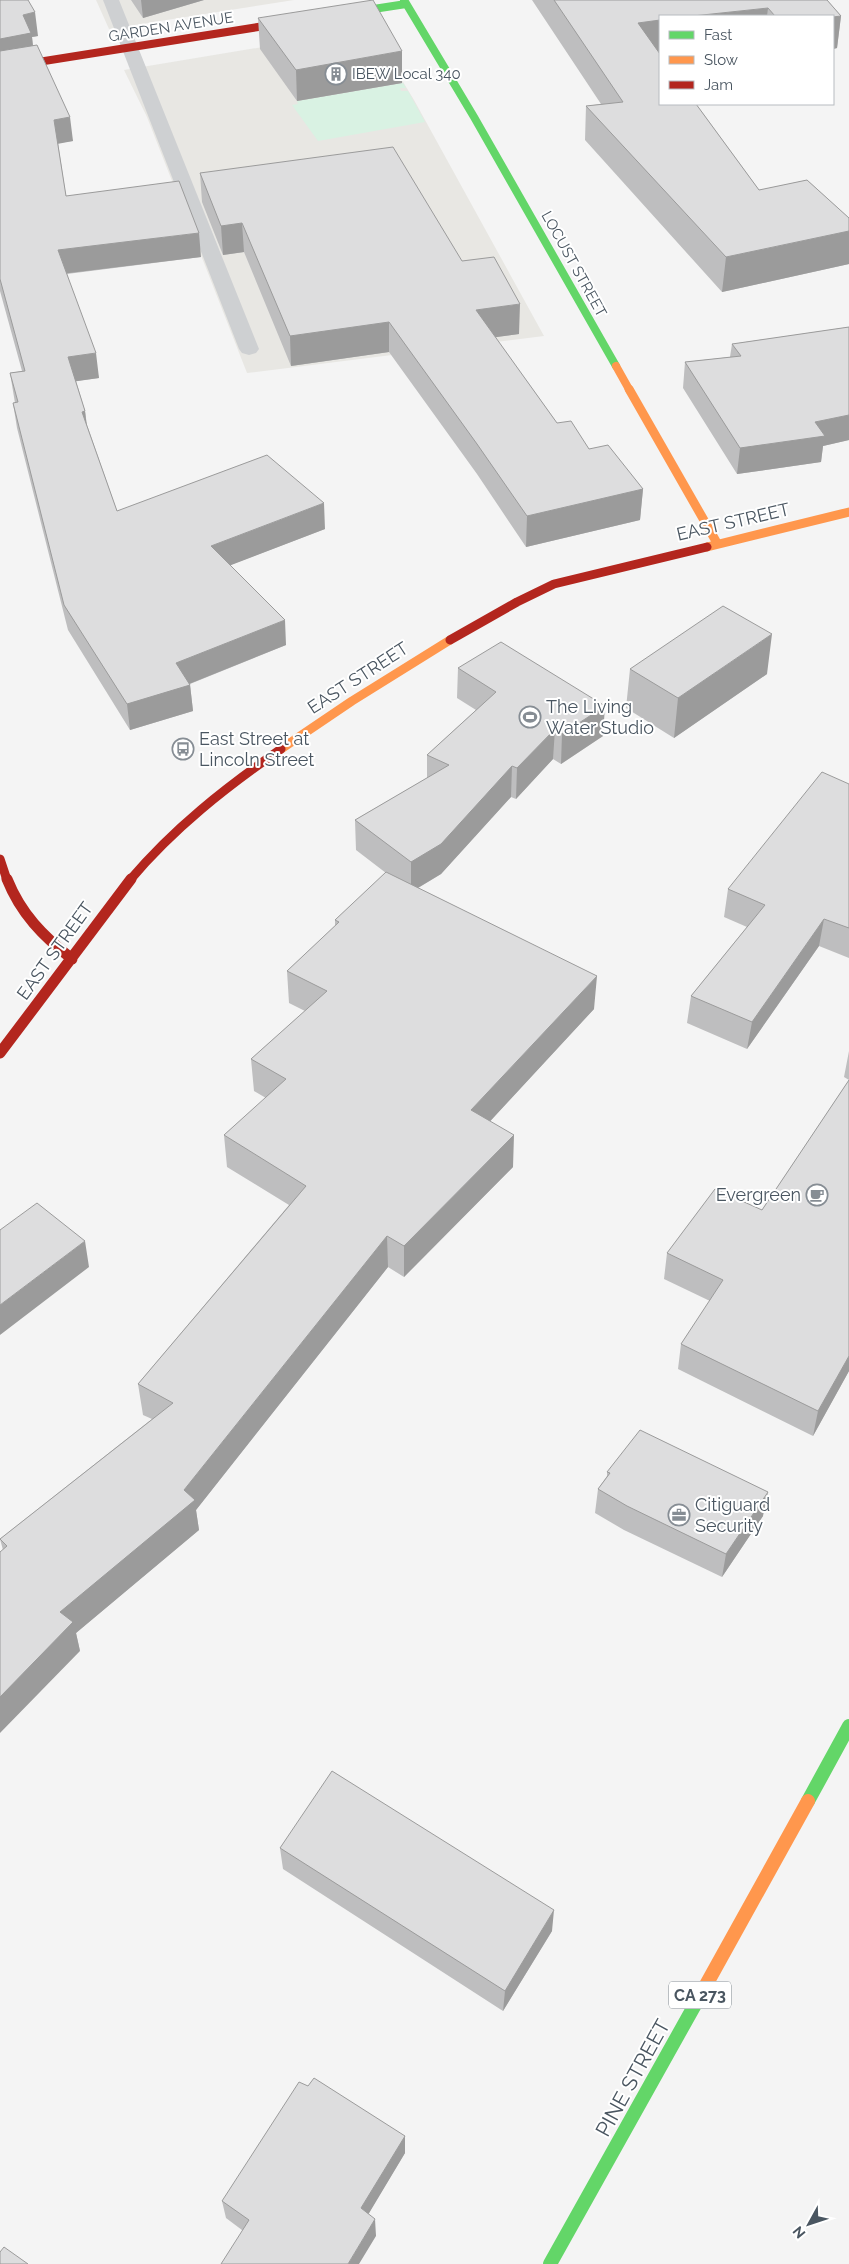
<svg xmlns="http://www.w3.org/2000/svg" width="849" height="2264" font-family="Raleway,sans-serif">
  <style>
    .commercial { fill: #e8e7e3 }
    .green { fill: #d9f2e3 }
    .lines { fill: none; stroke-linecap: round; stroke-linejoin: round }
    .lane { fill: #ced0d2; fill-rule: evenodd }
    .fast-far1 { stroke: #63d668; stroke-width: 8 }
    .fast { stroke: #63d668; stroke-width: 14 }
    .slow-far2 { stroke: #ff974d; stroke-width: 8 }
    .slow-far1 { stroke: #ff974d; stroke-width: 9 }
    .slow { stroke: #ff974d; stroke-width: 14 }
    .jam-far2 { stroke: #b3261e; stroke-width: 8 }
    .jam-far1 { stroke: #b3261e; stroke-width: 9 }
    .jam { stroke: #b3261e; stroke-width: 11 }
    .wall { fill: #bebebf }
    .shaded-wall { fill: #9b9b9b }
    .building { fill: #ddddde; stroke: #9b9b9b }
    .labels { text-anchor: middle; stroke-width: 4; stroke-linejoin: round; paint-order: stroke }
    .far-street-label { font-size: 15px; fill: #4a5661; stroke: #fff }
    .far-poi-label { font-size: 15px; fill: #4a5661; stroke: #fff; text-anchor: start }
    .shield { fill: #fff; stroke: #808990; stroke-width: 1 }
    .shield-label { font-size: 16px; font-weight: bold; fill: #4a5661 }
    .street-label { font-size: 18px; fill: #4a5661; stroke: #fff }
    .poi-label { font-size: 18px; fill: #4a5661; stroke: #fff; text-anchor: start }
    .near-street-label { font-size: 21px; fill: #4a5661; stroke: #fff }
  </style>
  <rect width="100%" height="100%" fill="#f4f4f4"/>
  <path class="commercial" d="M 96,0 L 294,0 L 109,29 Z
    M 371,29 L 414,100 L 544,336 L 247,373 L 147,117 L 124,70 Z"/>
  <path class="green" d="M 403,83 L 406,88 L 400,88 L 401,91 L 408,91 L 425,122 L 318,141 L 292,105 L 298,104 L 297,101 Z"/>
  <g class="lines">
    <path class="lane" d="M 103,0 L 119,0 L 259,349 L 256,353 L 249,355 L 242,353 L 239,349 Z"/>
    <path class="fast-far1" d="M 404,0 L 474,117 L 616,366
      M 341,14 L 406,4"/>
    <path class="fast" d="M 808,1801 L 849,1726
      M 550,2264 L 701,1994"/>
    <path class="slow-far2" d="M 616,366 L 630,391"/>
    <path class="slow-far1" d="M 629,389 L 717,543
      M 707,547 L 849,512
      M 281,749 L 352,701 L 450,640"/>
    <path class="slow" d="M 701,1994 L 808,1801"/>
    <path class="jam-far2" d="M 0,68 L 296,21"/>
    <path class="jam-far1" d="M 450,640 L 517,602 L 554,584 L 707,547
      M 0,859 L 7,880
      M 130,880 C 174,828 225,788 281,749"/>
    <path class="jam" d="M 7,879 C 21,914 43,936 72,959
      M 0,1053 L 131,879"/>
  </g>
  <path class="wall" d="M 0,0 L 38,36 L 32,37 L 33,46 L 73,141 L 58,143 L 66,196 L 201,257 L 67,274 L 99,378 L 76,381 L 85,411 L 87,425 L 117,511 L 325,529 L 230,565 L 286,645 L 190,684 L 193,711 L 130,730 L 68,630 L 17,428 L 13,403 L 15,403 L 10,373 L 22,371 L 0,291 Z
    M 131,0 L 204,0 L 143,18 Z
    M 532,0 L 827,0 L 841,16 L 837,48 L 833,49 L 833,16 L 660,16 L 660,52 L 659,53 L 660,54 L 660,104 L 696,104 L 759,190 L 807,180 L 849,218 L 849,264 L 722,292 L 585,140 L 586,106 L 601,104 Z
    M 258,18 L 402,83 L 297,101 L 260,49 Z
    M 200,173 L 462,261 L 519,334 L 495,337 L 557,423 L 589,449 L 643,489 L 640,520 L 526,547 L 477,474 L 389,352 L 291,366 L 244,252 L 223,255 L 202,202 Z
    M 849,327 L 849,440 L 823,446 L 821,462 L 737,474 L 683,388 L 685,362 L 730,357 L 732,344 Z
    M 458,668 L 603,736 L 561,764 L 553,759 L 516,799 L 511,797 L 441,874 L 418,888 L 594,1009 L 490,1121 L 513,1167 L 404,1277 L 388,1267 L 196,1510 L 199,1530 L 76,1633 L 80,1651 L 3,1550 L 0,1539 L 152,1419 L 143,1415 L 138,1384 L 289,1205 L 227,1167 L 224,1135 L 266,1098 L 254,1091 L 251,1059 L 305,1011 L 289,1003 L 287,971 L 335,926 L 335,920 L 386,873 L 356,850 L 355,820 L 427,778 L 427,755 L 476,710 L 457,698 Z
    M 630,669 L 767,674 L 674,738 L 626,708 Z
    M 849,784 L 849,958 L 819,946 L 747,1049 L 687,1023 L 691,996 L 747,927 L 724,917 L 728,889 Z
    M 849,1051 L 849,1080 L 844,1077 Z
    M 849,1080 L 849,1371 L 813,1436 L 678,1369 L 681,1344 L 710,1301 L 664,1279 L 667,1253 L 762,1210 Z
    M 607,1472 L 763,1516 L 722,1577 L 624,1530 L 595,1513 L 598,1489 L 607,1476 Z
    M 280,1848 L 552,1931 L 503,2011 L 283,1869 Z
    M 405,2136 L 405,2153 L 368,2214 L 376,2236 L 242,2230 L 226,2218 L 222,2201 Z"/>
  <path class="shaded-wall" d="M 141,0 L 204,0 L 143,18 Z
    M 768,8 L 767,16 L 693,16 Z
    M 35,12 L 38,36 L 32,37 L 34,56 L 0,63 L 0,39 L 23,15 Z
    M 841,16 L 837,48 L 833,49 L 833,17 Z
    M 660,20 L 660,52 L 635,55 L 638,23 Z
    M 402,51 L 402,83 L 297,101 L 296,70 Z
    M 70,117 L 73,141 L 57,144 L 54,120 Z
    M 242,223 L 244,252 L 223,255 L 221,226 Z
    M 849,231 L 849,264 L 722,292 L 726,257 Z
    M 199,233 L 201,257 L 61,274 L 58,250 Z
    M 520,304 L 519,334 L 475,340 L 476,310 Z
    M 389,322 L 389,352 L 291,366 L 290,336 Z
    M 96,353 L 99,378 L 71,382 L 68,357 Z
    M 85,411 L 88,437 L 82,412 Z
    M 849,415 L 849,440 L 823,446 L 821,462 L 737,474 L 740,448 L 815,422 Z
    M 643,489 L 640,520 L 526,547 L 527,516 Z
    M 324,503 L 325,529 L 213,572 L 211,546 Z
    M 285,620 L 286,645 L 179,688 L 190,685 L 193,711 L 130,730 L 127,704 L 176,663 Z
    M 772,634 L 767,674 L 674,738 L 678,698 Z
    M 605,706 L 603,736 L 561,764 L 562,734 Z
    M 555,729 L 553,759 L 516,799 L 517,768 Z
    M 512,766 L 511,797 L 441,874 L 411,892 L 411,862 Z
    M 824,919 L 819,946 L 747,1049 L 752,1022 Z
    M 597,976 L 594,1009 L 471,1142 L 471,1110 Z
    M 514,1135 L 513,1167 L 404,1277 L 404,1246 Z
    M 387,1236 L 388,1267 L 196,1510 L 199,1530 L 76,1633 L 80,1651 L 0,1733 L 0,1697 L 60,1612 L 184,1490 Z
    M 85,1241 L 89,1267 L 0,1335 L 0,1305 Z
    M 849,1356 L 849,1371 L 813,1436 L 818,1411 Z
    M 768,1492 L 763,1516 L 722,1577 L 726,1554 Z
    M 554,1910 L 552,1931 L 503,2011 L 505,1991 Z
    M 405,2136 L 405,2153 L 362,2225 L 361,2208 Z
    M 375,2219 L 376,2236 L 359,2264 L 348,2264 Z"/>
  <path class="building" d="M 0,0 L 28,0 L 35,12 L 23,15 L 31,33 L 0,39 Z
    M 373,0 L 402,51 L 296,70 L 258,18 Z
    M 554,0 L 827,0 L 841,16 L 833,17 L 775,16 L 768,8 L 693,16 L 660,16 L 660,20 L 638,23 L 660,54 L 660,104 L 696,104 L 759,190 L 807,180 L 849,218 L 849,231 L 726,257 L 586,106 L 623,102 Z
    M 37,45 L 70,117 L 54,120 L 66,196 L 179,181 L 199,233 L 58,250 L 96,353 L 68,357 L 85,411 L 82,412 L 117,511 L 267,455 L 324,503 L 211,546 L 285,620 L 176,663 L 190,685 L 127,704 L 64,605 L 13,403 L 18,402 L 10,373 L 25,371 L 0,279 L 0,51 Z
    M 393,147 L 462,261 L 494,257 L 520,304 L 476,310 L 557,423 L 571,421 L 589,449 L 608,445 L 643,489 L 527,516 L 477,444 L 389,322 L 290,336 L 242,223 L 221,226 L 200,173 Z
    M 849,327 L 849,415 L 815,422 L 825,436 L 740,448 L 685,362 L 741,356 L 732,344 Z
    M 723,606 L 772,634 L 678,698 L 630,669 Z
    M 501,642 L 605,706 L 562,734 L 555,729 L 517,768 L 512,766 L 441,844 L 411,862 L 355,820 L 449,765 L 427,755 L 496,692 L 458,668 Z
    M 822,772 L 849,784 L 849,928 L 824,919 L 752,1022 L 691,996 L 765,905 L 728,889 Z
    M 386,872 L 597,976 L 471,1110 L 514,1135 L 404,1246 L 387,1236 L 184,1490 L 195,1500 L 60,1612 L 73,1622 L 0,1697 L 0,1552 L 7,1546 L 0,1539 L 173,1403 L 138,1384 L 306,1186 L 224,1135 L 286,1079 L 251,1059 L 327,991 L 287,971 L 339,922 L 335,920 Z
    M 849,1080 L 849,1356 L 818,1411 L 681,1344 L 723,1280 L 667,1253 L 715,1189 L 762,1210 Z
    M 37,1203 L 85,1241 L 0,1305 L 0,1230 Z
    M 640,1430 L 768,1492 L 726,1554 L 627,1506 L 598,1489 L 610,1473 L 607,1472 Z
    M 332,1771 L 554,1910 L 505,1991 L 280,1848 Z
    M 314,2078 L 405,2136 L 361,2208 L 375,2219 L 348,2264 L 221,2264 L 249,2220 L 222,2201 L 299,2082 L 308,2086 Z
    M 4,2247 L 28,2264 L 0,2264 L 0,2252 Z"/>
  <defs>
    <g id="building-ring" transform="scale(1.125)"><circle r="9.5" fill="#fff" stroke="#868d94" stroke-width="1.5"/><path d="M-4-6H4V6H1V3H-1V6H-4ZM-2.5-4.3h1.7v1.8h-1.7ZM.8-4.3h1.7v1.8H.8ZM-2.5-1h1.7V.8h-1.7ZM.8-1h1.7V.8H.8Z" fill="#868d94"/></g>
    <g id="stadium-ring" transform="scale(1.125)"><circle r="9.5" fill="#fff" stroke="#868d94" stroke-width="1.5"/><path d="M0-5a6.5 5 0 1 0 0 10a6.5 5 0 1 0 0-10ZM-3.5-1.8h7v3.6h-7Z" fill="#868d94"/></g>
    <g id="bus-ring" transform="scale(1.125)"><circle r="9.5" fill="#fff" stroke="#868d94" stroke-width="1.5"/><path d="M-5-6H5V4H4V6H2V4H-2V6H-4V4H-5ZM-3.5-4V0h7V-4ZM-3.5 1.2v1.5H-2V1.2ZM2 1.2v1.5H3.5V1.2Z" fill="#868d94"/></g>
    <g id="cafe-ring" transform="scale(1.125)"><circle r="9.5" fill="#fff" stroke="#868d94" stroke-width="1.5"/><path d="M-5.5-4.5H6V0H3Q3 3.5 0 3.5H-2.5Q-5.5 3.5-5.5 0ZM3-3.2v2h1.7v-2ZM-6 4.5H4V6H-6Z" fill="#868d94"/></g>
    <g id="office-ring" transform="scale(1.125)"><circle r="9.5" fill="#fff" stroke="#868d94" stroke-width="1.5"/><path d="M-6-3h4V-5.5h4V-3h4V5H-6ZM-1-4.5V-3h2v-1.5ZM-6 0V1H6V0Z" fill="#868d94"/></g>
  </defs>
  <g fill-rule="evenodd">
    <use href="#building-ring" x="336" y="74"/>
    <use href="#stadium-ring" x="530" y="717"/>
    <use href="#bus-ring" x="183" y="749"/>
    <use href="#cafe-ring" x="817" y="1195"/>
    <use href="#office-ring" x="679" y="1515"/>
  </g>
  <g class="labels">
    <g class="far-street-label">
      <text transform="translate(171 27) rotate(-9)" y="5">GARDEN AVENUE</text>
      <text transform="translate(574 264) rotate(61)" y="5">LOCUST STREET</text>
    </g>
    <g class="far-poi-label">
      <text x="352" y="79">IBEW Local 340</text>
    </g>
    <rect class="shield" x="669" y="1981.5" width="62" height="27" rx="4"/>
    <g class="shield-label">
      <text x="700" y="2001">CA 273</text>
    </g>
    <g class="street-label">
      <text transform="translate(733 522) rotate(-13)" y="6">EAST STREET</text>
      <text transform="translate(358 678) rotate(-33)" y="6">EAST STREET</text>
      <text transform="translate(55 951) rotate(-54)" y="6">EAST STREET</text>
    </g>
    <g class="poi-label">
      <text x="546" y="713">The Living<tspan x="546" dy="21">Water Studio</tspan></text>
      <text x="199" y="745">East Street at<tspan x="199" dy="21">Lincoln Street</tspan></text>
      <text x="801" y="1201" text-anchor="end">Evergreen</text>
      <text x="695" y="1511">Citiguard<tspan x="695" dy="21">Security</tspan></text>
    </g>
    <g class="near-street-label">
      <text transform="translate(633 2078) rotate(-61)" y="7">PINE STREET</text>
    </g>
  </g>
  <rect x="659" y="15" width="175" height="90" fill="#ffffff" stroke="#b7bbc0"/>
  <rect x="669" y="31" width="25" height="8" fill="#63d668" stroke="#b7bbc0"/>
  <text x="704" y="40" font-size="15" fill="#4a5661">Fast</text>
  <rect x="669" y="56" width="25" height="8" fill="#ff974d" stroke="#b7bbc0"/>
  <text x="704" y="65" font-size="15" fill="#4a5661">Slow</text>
  <rect x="669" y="81" width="25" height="8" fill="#b3261e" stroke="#b7bbc0"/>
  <text x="704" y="90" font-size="15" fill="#4a5661">Jam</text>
  <g transform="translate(809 2224) rotate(230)" stroke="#ffffff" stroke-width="4" paint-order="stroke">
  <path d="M0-4L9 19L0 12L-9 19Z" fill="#4a5661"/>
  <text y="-8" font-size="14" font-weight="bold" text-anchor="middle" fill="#4a5661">N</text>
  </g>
</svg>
